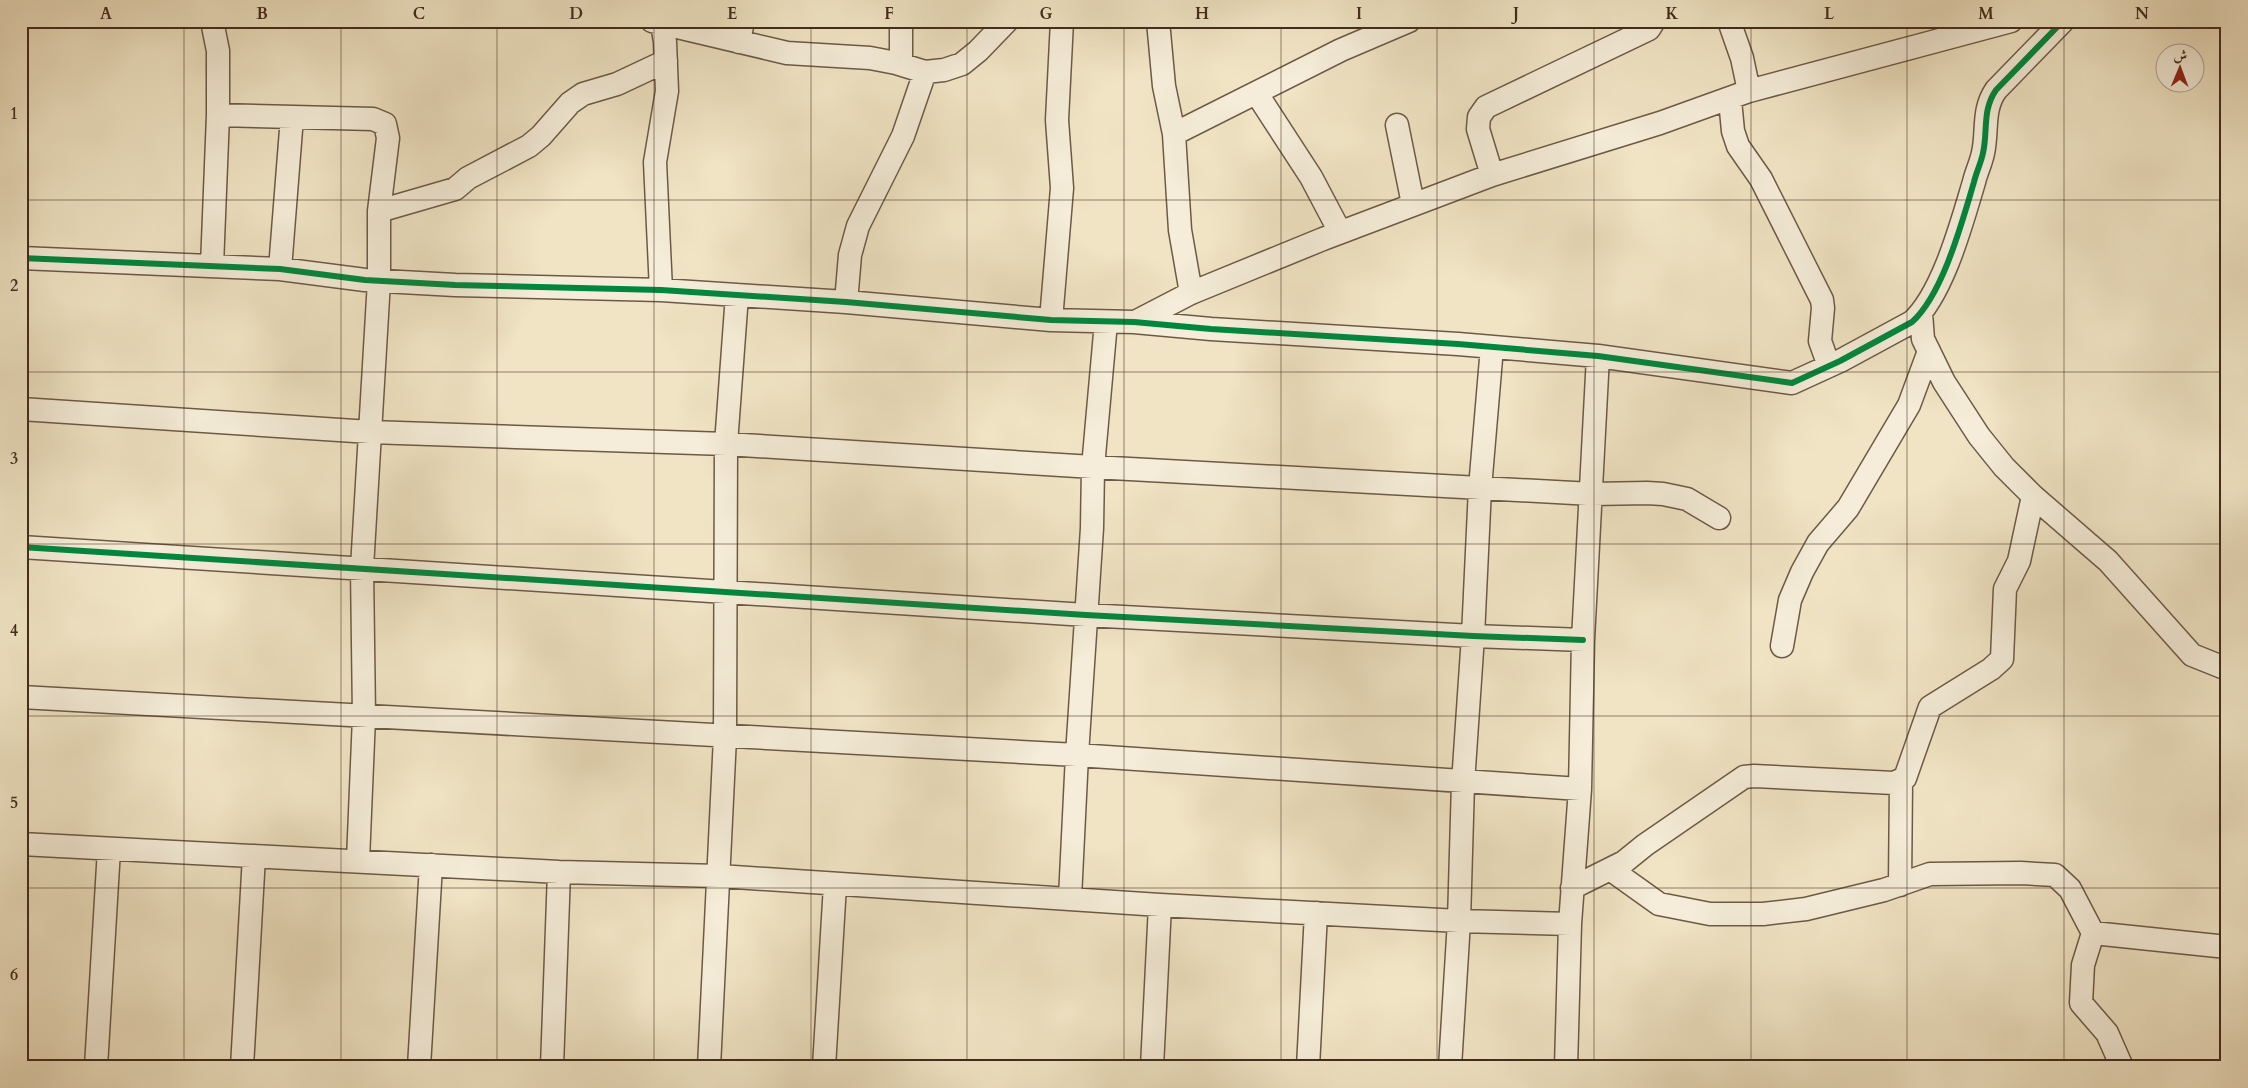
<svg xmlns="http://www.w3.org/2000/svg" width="2248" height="1088" font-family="Cardo,Amiri,serif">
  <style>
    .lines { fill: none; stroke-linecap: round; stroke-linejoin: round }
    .minor-casing { stroke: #6d5a46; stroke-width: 25 }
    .minor { stroke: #f5edd9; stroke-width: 22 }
    .cycleway-casing { stroke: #f5edd9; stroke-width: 9 }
    .cycleway { stroke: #00873e; stroke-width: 6 }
    .grid { fill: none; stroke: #412c1c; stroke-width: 1; stroke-opacity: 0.55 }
    .neatline { fill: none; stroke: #412c1c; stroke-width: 2 }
    .grid-label { font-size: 16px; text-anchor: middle; font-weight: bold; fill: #412c1c }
  </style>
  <rect width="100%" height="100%" fill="#f0e4c4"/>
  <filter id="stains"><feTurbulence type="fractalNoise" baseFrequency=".004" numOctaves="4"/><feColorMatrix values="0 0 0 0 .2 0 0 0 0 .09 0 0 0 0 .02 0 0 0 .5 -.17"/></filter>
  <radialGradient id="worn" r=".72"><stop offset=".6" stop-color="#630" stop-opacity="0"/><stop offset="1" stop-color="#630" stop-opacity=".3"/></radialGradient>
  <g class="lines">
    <g class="minor-casing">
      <path id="minor" d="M 212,21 L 218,51 L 218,115 L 212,266
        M 652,21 L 787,53 L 870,58 L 896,63 L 925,72 L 944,70 L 962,64 L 978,51 L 1007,21
        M 901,21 L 901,64
        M 1158,21 L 1164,86 L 1174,134 L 1180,230 L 1191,293
        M 1729,21 L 1742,58 L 1749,91
        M 739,42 L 743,21
        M 1257,94 L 1311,177 L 1340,232
        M 1730,100 L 1733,131 L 1738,146 L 1761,179 L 1822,300 L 1823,308 L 1820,341 L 1829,366
        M 218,115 L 373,119 L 385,124 L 388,138 L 379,211 L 379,281 L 362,568 L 364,717 L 358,860
        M 1397,125 L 1413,204
        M 1174,134 L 1341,50 L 1409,21
        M 1492,175 L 1478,129 L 1479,117 L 1486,107 L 1649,29 L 1654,21
        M 379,211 L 455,189 L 468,178 L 529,146 L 541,136 L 570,103 L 583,94 L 617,84 L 666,61
        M 21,258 L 280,269 L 365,280 L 455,285 L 661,290 L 846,302 L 1051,320 L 1134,322 L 1211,329 L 1458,344 L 1598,356 L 1792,383 L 1840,361 L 1912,322 C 1943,294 1962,222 1974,182 C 1976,173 1981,163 1983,153 C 1988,131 1982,110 1996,90 L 2063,21
        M 280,269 L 292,117
        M 661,290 L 655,162 L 667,91 L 665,42 L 662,24
        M 846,302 L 850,255 L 858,226 L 903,136 L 925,72
        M 1921,313 L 1923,339 L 1944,382 L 1979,436 L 2004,467 L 2033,496 L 2108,561 L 2192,655 L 2227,669
        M 1051,320 L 1062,188 L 1057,120 L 1062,21
        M 1135,322 L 1191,293 L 1323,239 L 1492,175 L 1660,123 L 1749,91 L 2011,21
        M 21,409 L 370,432 L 726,444 L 1093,467 L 1592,494 L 1647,493 L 1663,494 L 1687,499 L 1719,518
        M 21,547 L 1086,615 L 1473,636 L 1583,640
        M 1782,646 L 1790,600 L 1802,572 L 1818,543 L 1848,508 L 1909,405 L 1929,351
        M 21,697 L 1077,755 L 1580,789
        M 21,844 L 559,872 L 719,876 L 1160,905 L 1459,921 L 1570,924
        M 1610,869 L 1659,904 L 1710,914 L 1763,914 L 1806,909 L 1884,890 L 1930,874 L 2021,873 L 2055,875 L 2070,889 L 2093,933
        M 1900,885 L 1901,781
        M 1572,888 L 1624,862 L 1645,845 L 1744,777 L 1754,776 L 1894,783 L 1905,778 L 1930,707 L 1991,669 L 2002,659 L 2005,589 L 2019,561 L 2033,496
        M 1070,898 L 1077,755 L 1092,528 L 1093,467 L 1106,322
        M 96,1067 L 109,849
        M 242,1067 L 254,856
        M 419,1067 L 431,865
        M 552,1067 L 559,872
        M 709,1067 L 725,737 L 726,444 L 737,295
        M 824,1067 L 835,885
        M 1152,1067 L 1160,905
        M 1308,1067 L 1316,913
        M 1450,1067 L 1459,921 L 1463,783 L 1473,636 L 1480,488 L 1492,347
        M 1566,1067 L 1570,924 L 1580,789 L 1583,640 L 1598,356
        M 2122,1067 L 2107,1033 L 2081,1003 L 2083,965 L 2093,933 L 2227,947"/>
    </g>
    <use href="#minor" class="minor"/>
    <g class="cycleway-casing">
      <path id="cycleway" d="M 21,258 L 280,269 L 365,280 L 455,285 L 661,290 L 846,302 L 1051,320 L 1134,322 L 1211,329 L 1458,344 L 1598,356 L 1792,383 L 1840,361 L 1912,322 C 1943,294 1962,222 1974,182 C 1976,173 1981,163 1983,153 C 1988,131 1982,110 1996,90 L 2063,21
        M 21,547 L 1086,615 L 1473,636 L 1583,640"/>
    </g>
    <use href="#cycleway" class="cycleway"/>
  </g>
  <path class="grid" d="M 184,21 L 184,1067M 341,21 L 341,1067M 497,21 L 497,1067M 654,21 L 654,1067M 811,21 L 811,1067M 967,21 L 967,1067M 1124,21 L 1124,1067M 1281,21 L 1281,1067M 1437,21 L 1437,1067M 1594,21 L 1594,1067M 1751,21 L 1751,1067M 1907,21 L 1907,1067M 2064,21 L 2064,1067M 21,200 L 2227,200M 21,372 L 2227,372M 21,544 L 2227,544M 21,716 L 2227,716M 21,888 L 2227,888"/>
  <rect width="2248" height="1088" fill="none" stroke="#f0e4c4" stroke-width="55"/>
  <g transform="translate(2180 68) rotate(1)"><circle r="24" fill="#f5edd9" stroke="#ada08d"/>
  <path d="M0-4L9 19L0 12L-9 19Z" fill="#8f2418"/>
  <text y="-8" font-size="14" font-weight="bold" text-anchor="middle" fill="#412c1c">ش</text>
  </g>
  <rect x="28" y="28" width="2192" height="1032" class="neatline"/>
  <g class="grid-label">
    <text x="106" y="19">A</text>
    <text x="262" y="19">B</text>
    <text x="419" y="19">C</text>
    <text x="576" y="19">D</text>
    <text x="732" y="19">E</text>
    <text x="889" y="19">F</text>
    <text x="1046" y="19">G</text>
    <text x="1202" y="19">H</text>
    <text x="1359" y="19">I</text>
    <text x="1516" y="19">J</text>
    <text x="1672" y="19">K</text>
    <text x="1829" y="19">L</text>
    <text x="1986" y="19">M</text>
    <text x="2142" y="19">N</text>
    <text x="14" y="119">1</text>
    <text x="14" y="291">2</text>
    <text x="14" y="464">3</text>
    <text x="14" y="636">4</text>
    <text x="14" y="808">5</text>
    <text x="14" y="980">6</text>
  </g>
  <rect width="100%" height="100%" filter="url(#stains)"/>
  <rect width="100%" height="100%" fill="url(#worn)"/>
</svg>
